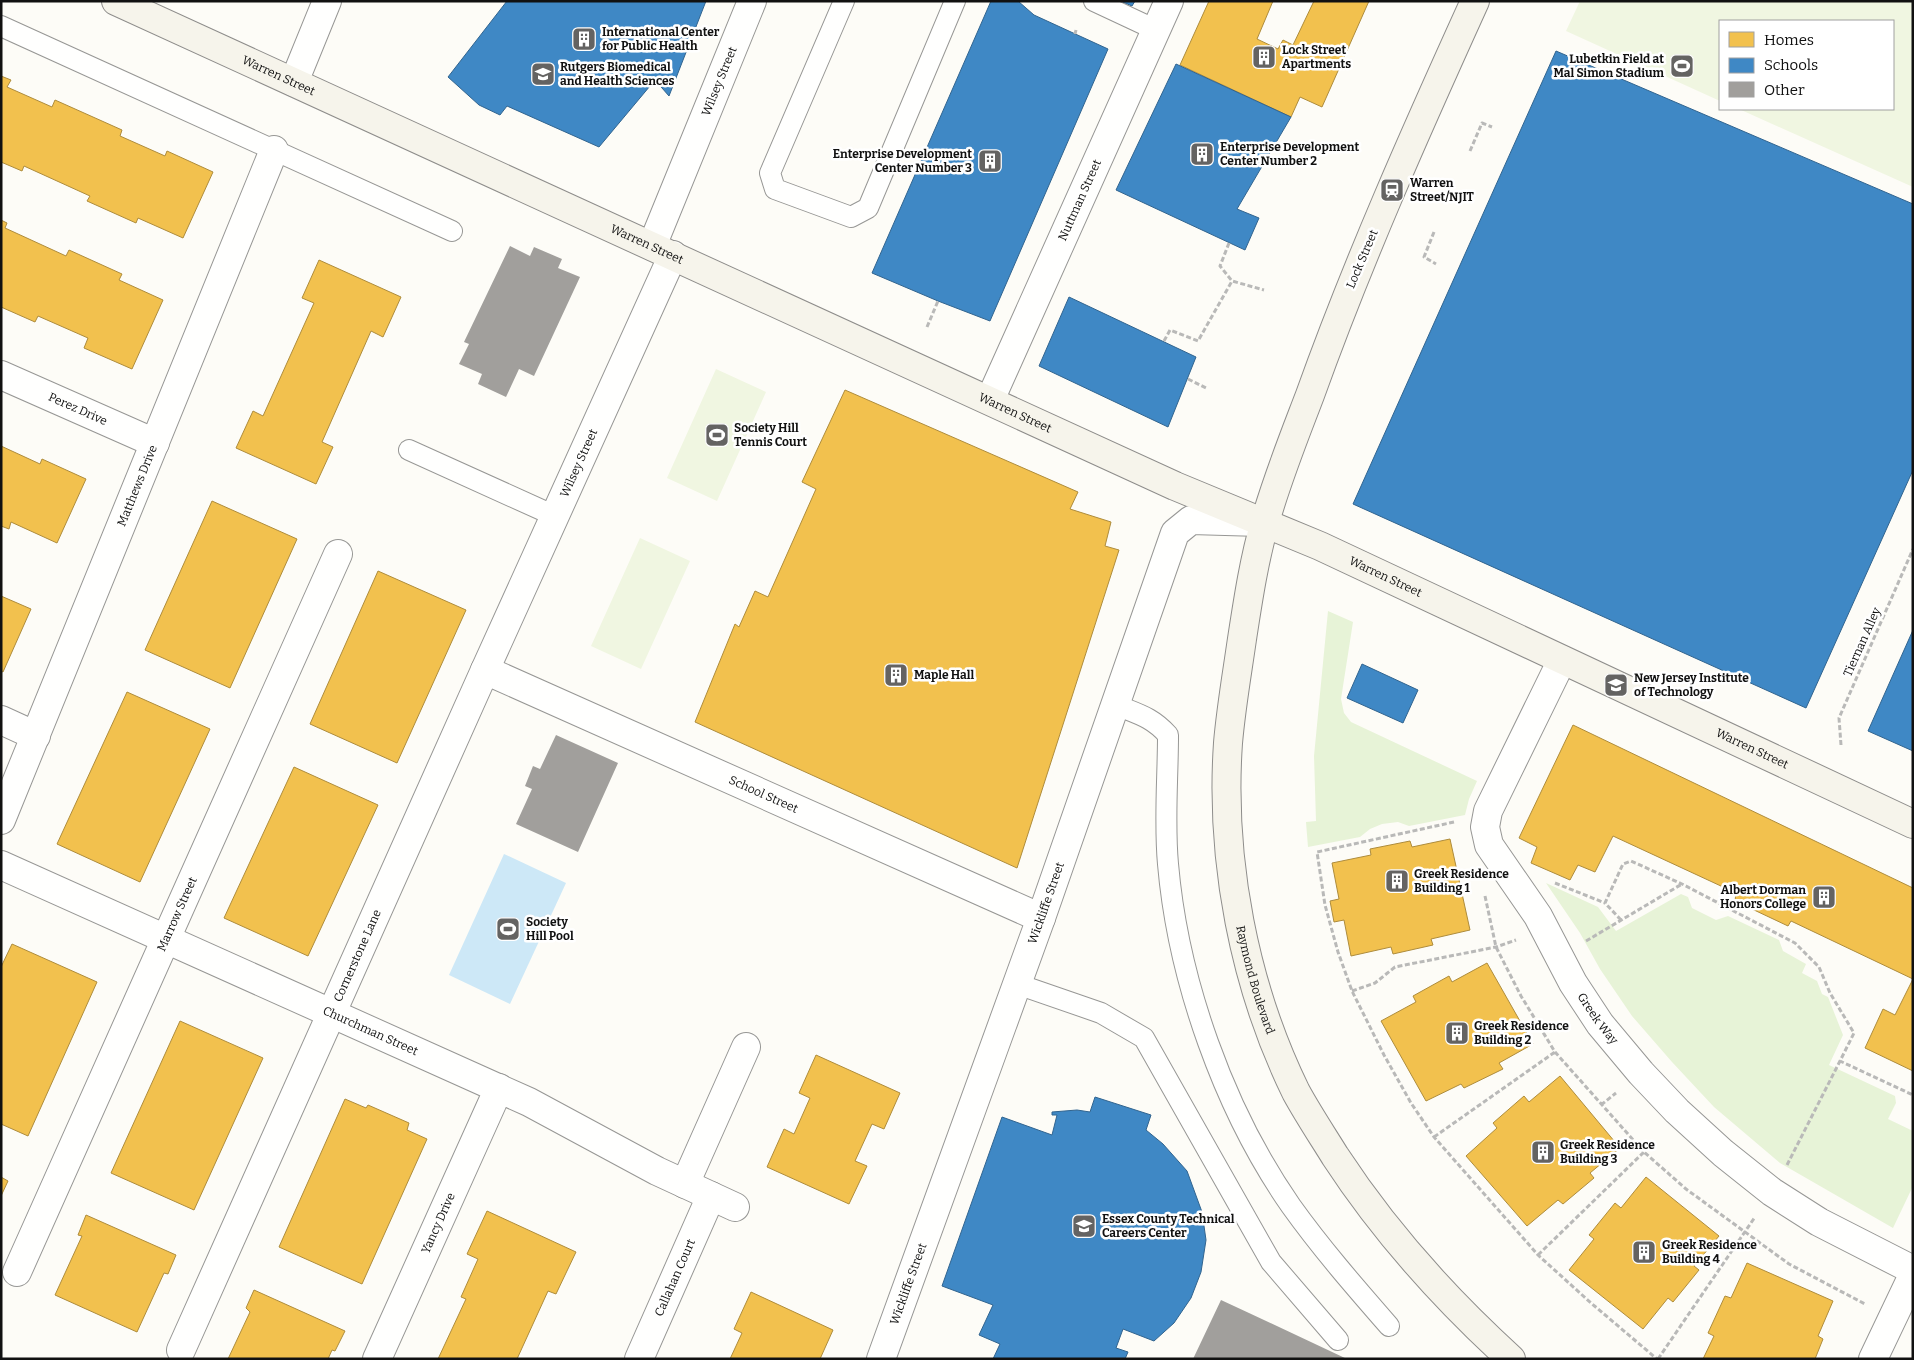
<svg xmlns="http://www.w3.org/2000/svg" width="1914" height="1360" font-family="Bitter,serif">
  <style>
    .green { fill: #e7f3d7 }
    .pitch { fill: #f0f6e1 }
    .water { fill: #cde8f7 }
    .homes { fill: #f2c14e; stroke: #ae8c3c }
    .schools { fill: #3f88c5; stroke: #31648f }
    .building { fill: #a19f9c }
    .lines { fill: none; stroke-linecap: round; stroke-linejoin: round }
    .lane-casing { stroke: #979795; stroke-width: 22 }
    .street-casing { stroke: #979795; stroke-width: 30 }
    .secondary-casing { stroke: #8e8d8b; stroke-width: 30 }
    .path { stroke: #b9b9b8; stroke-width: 3; stroke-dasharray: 5 2.5; stroke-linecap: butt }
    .lane { stroke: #fffffe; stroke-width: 20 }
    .street { stroke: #fffffe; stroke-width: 28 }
    .secondary { stroke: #f6f4eb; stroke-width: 28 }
    .labels { text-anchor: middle; stroke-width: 5; stroke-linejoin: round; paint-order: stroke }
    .poi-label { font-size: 12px; font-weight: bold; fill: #111; stroke: #fff; text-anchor: start }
    .street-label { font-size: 12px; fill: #111; stroke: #fff }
  </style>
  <rect width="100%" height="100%" fill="#fdfcf7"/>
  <path class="green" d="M 1328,611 L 1353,622 L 1341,699 L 1344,713 L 1351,722 L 1477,781 L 1469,799 L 1465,815 L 1409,826 L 1398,822 L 1382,824 L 1370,829 L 1360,837 L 1308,847 L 1306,822 L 1316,821 L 1314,756 Z
    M 1546,883 L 1598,907 L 1616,931 L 1681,894 L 1688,897 L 1692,908 L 1716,920 L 1728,916 L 1779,940 L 1783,951 L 1806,964 L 1802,973 L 1817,981 L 1822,994 L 1828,997 L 1843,1035 L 1829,1065 L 1895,1096 L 1896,1103 L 1888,1119 L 1913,1131 L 1913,1186 L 1893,1228 L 1780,1163 L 1714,1107 L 1672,1062 L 1632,1016 L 1600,969 L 1580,933 Z"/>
  <path class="pitch" d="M 1580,1 L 1913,1 L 1913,187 L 1739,109 L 1893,109 L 1893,21 L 1720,21 L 1720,101 L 1566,31 Z
    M 716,369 L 766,392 L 717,501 L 667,478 Z
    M 640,538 L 690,561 L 641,669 L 591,646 Z"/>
  <path class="water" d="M 504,854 L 566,883 L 510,1004 L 449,975 Z"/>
  <path class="homes" d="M 1209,1 L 1273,1 L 1257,39 L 1278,49 L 1283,40 L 1293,45 L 1314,1 L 1369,1 L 1322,107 L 1300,97 L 1291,117 L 1180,65 Z
    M 1,76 L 11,80 L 7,87 L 52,107 L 55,100 L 122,130 L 120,136 L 165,156 L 167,151 L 213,172 L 183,238 L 138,218 L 136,223 L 87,201 L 90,196 L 24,166 L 22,171 L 1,162 Z
    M 1,220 L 7,223 L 5,228 L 66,256 L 69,250 L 122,274 L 119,280 L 163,300 L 132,369 L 84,348 L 88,338 L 38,316 L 35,322 L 1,307 Z
    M 319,260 L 401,297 L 383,337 L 371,331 L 322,442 L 333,447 L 316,484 L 236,448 L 253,411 L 263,416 L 314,303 L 302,298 Z
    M 845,390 L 1078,492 L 1070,509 L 1111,522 L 1105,546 L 1119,550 L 1017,868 L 695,722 L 735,624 L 739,627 L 755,591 L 768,597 L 816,489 L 802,482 Z
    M 1,446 L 40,464 L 42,459 L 86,479 L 57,543 L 11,522 L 9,529 L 1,526 Z
    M 212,501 L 297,539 L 230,688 L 145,650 Z
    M 378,571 L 466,610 L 397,763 L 310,724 Z
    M 1,596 L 31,609 L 3,672 L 1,671 Z
    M 127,692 L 210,729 L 140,882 L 57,844 Z
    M 1573,725 L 1913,888 L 1913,1071 L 1865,1048 L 1883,1009 L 1895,1015 L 1913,979 L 1791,921 L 1788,926 L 1735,901 L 1736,893 L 1613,836 L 1595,872 L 1578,865 L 1570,880 L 1531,863 L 1537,847 L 1519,838 Z
    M 294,767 L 378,805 L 308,956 L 224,918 Z
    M 1450,839 L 1470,930 L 1431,939 L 1433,945 L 1393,954 L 1391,947 L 1351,956 L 1344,920 L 1334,922 L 1330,901 L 1339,899 L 1332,863 L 1371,855 L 1370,849 L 1410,841 L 1412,847 Z
    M 12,944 L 97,982 L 28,1136 L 1,1124 L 1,967 Z
    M 1487,963 L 1533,1044 L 1499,1063 L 1503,1069 L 1464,1088 L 1461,1084 L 1426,1101 L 1381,1021 L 1416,1002 L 1413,996 L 1449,976 L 1452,982 Z
    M 180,1021 L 263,1058 L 194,1210 L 111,1173 Z
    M 816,1055 L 900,1093 L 884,1129 L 872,1124 L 855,1161 L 867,1166 L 849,1204 L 767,1167 L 784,1129 L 794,1134 L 810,1098 L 799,1093 Z
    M 1560,1076 L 1620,1148 L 1590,1173 L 1594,1178 L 1563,1204 L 1558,1200 L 1527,1226 L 1466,1156 L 1497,1128 L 1493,1123 L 1524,1096 L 1529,1102 Z
    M 345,1099 L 366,1108 L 368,1105 L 409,1123 L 407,1130 L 427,1139 L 362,1284 L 279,1247 Z
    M 1,1177 L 8,1181 L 1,1196 Z
    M 1646,1177 L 1719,1236 L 1694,1266 L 1699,1270 L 1673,1302 L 1668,1298 L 1643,1329 L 1569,1270 L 1594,1239 L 1589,1235 L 1615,1203 L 1621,1208 Z
    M 487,1211 L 576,1252 L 556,1294 L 548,1291 L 517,1359 L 438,1359 L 466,1299 L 461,1297 L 478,1259 L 467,1254 Z
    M 86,1215 L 176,1255 L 168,1274 L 164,1273 L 137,1332 L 55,1295 L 82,1236 L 78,1235 Z
    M 1747,1263 L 1833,1301 L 1818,1336 L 1823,1339 L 1815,1359 L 1703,1359 L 1714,1336 L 1708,1333 L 1725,1296 L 1731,1298 Z
    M 254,1290 L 345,1331 L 335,1351 L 332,1350 L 328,1359 L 228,1359 L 250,1312 L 246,1308 Z
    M 751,1292 L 833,1330 L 820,1359 L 730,1359 L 742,1333 L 734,1329 Z"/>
  <path class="schools" d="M 507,1 L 706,1 L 669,96 L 655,80 L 599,147 L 507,106 L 500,115 L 479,105 L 448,77 Z
    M 991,1 L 1018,1 L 1034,15 L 1108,49 L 990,321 L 938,301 L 872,273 Z
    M 1120,1 L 1135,1 L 1132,6 Z
    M 1556,51 L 1913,204 L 1913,470 L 1806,708 L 1353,504 Z
    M 1176,64 L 1291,117 L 1237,209 L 1259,218 L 1245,250 L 1116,190 Z
    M 1069,297 L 1196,357 L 1168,427 L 1039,366 Z
    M 1913,630 L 1913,751 L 1868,731 Z
    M 1362,664 L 1418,690 L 1403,723 L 1347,698 Z
    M 1095,1097 L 1151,1115 L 1146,1130 L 1163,1144 L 1187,1171 L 1202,1212 L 1206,1240 L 1201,1272 L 1191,1298 L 1174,1323 L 1154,1341 L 1123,1329 L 1116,1348 L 1128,1352 L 1125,1359 L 993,1359 L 1000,1344 L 979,1335 L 993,1305 L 942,1286 L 1002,1117 L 1052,1135 L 1057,1115 L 1052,1115 L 1052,1112 L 1077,1110 L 1090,1112 Z"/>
  <path class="building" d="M 510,246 L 530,256 L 534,247 L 562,259 L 558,268 L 580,277 L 534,376 L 519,369 L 506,397 L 478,384 L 482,374 L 459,364 L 469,344 L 464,342 Z
    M 556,735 L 618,763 L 578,852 L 516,824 L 532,789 L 525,786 L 533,766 L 540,769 Z
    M 1221,1300 L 1249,1313 L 1347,1359 L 1193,1359 Z"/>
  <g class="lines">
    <g class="lane-casing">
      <path id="lane" d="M 844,1 L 770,173 L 775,189 L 851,217 L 868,208 L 955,1
        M 1094,1 L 1156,30
        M 1,26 L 452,231
        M 409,450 L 555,516
        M 1116,705 C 1138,714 1152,717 1168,735 C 1168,778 1164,821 1168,864 C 1178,980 1224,1110 1291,1206 C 1321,1248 1355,1287 1389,1326
        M 1017,984 L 1101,1013 L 1144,1038 L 1271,1262 L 1338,1340"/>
    </g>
    <g class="street-casing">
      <g id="street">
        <path d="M 294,82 L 327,1"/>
        <path id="s1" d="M 652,246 L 752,1"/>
        <path id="s2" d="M 1,375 L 155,443"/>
        <path id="s3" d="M 990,400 L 1169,1"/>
        <path id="s4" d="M 1562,660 L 1488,811 L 1485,827 L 1489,845 L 1538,916 L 1573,983 L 1600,1024 L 1641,1073 L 1677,1111 L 1723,1153 L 1772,1192 L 1819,1222 L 1913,1270"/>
        <path id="s5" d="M 485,670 L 1041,918"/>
        <path d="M 1,720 L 36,736"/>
        <path id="s6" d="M 1,820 L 274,150"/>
        <path id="s7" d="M 1,865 L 529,1102 L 657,1171 L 735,1207"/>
        <path d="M 685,1184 L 746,1047"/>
        <path id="s8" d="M 17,1272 L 338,554"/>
        <path id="s9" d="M 181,1350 L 485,670 L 673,255"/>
        <path id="s10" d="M 377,1359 L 499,1088"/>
        <path id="s11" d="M 639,1359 L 711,1196"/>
        <path id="s12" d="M 881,1359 L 1041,918 L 1175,533 L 1191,520 L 1260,522"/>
        <path d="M 1873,1359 L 1913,1275"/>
      </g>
    </g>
    <g class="secondary-casing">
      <g id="secondary">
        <path id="s13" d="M 116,1 L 1175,486 L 1320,546 L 1913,824"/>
        <path id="s14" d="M 1475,1 C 1416,131 1358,261 1310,395 C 1294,437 1277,479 1265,522 C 1254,560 1248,600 1242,639 C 1237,674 1231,708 1228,743 C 1220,860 1244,986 1296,1092 C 1308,1114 1322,1135 1335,1156 C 1384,1231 1444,1298 1511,1359"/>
      </g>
    </g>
    <path class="path" d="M 1075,34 L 1076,30
      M 1470,151 L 1482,123 L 1492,127
      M 1434,232 L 1424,257 L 1436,264
      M 1229,243 L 1220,266 L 1232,281 L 1264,290
      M 927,327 L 938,301
      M 1164,341 L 1170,330 L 1198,341 L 1232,281
      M 1188,379 L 1208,389
      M 1841,745 L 1839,718 L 1913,549
      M 1454,822 L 1317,852 L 1325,905 L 1338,952 L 1352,991 L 1384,1055 L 1411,1103 L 1434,1137 L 1538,1255 L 1591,1303 L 1657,1359
      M 1555,883 L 1605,903
      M 1485,896 L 1496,947 L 1521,996 L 1555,1052 L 1644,1152 L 1686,1189 L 1789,1264 L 1865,1304
      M 1621,920 L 1605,903 L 1623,864 L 1631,861 L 1682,884 L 1795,943 L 1819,967 L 1830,993 L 1854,1033 L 1840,1061 L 1913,1095
      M 1586,941 L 1682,884
      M 1352,991 L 1375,983 L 1395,967 L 1496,947 L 1516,940
      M 1601,1105 L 1616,1093
      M 1434,1137 L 1555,1052
      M 1787,1165 L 1840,1061
      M 1538,1255 L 1644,1152
      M 1658,1359 L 1755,1217"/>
    <use href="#lane" class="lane"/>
    <use href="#street" class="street"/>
    <use href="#secondary" class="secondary"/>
  </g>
  <defs>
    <g id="building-square" transform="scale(1.25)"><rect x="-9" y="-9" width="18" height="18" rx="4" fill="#646362" stroke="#fff"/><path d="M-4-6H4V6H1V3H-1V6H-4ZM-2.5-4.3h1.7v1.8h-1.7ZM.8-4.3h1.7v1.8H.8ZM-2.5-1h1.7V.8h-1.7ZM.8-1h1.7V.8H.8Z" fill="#fff"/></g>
    <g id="stadium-square" transform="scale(1.25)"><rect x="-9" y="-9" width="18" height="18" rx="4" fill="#646362" stroke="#fff"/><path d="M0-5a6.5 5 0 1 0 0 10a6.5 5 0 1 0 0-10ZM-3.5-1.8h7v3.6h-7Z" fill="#fff"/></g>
    <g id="university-square" transform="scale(1.25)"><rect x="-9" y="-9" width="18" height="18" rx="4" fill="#646362" stroke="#fff"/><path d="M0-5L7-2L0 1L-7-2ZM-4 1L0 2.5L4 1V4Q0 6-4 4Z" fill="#fff"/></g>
    <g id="station-square" transform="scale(1.25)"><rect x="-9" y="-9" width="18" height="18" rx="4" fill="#646362" stroke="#fff"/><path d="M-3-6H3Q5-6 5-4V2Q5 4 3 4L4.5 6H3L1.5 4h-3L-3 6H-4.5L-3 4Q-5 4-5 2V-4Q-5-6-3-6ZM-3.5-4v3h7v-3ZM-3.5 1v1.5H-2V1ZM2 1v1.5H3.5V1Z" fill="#fff"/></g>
    <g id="school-square" transform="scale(1.25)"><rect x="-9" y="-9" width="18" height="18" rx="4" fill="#646362" stroke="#fff"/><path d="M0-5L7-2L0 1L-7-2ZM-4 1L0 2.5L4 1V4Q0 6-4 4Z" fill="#fff"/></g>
  </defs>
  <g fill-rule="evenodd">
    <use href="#building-square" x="584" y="39"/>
    <use href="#building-square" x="1264" y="57"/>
    <use href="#stadium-square" x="1682" y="66"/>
    <use href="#university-square" x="543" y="74"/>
    <use href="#building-square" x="1202" y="154"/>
    <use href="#building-square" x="990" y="161"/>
    <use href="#station-square" x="1392" y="190"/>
    <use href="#stadium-square" x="717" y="435"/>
    <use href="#building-square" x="896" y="675"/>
    <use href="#university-square" x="1616" y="685"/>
    <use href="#building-square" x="1397" y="881"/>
    <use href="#building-square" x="1824" y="897"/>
    <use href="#stadium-square" x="508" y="929"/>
    <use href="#building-square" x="1457" y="1033"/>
    <use href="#building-square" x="1543" y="1152"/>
    <use href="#school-square" x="1084" y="1226"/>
    <use href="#building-square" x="1644" y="1252"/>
  </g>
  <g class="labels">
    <g class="poi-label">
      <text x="602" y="36">International Center<tspan x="602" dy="14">for Public Health</tspan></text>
      <text x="1282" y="54">Lock Street<tspan x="1282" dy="14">Apartments</tspan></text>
      <text x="1664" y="63" text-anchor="end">Lubetkin Field at<tspan x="1664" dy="14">Mal Simon Stadium</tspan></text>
      <text x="560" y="71">Rutgers Biomedical<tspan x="560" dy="14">and Health Sciences</tspan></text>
      <text x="1220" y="151">Enterprise Development<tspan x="1220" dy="14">Center Number 2</tspan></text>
      <text x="972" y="158" text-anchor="end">Enterprise Development<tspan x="972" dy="14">Center Number 3</tspan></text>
      <text x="1410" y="187">Warren<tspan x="1410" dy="14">Street/NJIT</tspan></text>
      <text x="734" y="432">Society Hill<tspan x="734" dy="14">Tennis Court</tspan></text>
      <text x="914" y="679">Maple Hall</text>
      <text x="1634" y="682">New Jersey Institute<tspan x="1634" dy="14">of Technology</tspan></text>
      <text x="1414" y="878">Greek Residence<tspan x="1414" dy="14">Building 1</tspan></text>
      <text x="1806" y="894" text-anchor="end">Albert Dorman<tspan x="1806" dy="14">Honors College</tspan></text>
      <text x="526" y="926">Society<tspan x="526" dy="14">Hill Pool</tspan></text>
      <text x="1474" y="1030">Greek Residence<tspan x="1474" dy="14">Building 2</tspan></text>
      <text x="1560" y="1149">Greek Residence<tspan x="1560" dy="14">Building 3</tspan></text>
      <text x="1102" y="1223">Essex County Technical<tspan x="1102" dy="14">Careers Center</tspan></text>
      <text x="1662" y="1249">Greek Residence<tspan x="1662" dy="14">Building 4</tspan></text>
    </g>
    <g class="street-label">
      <text dy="4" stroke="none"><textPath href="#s13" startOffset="179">Warren Street</textPath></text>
      <text dy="4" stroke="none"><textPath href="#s1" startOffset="178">Wilsey Street</textPath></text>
      <text dy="4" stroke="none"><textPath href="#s3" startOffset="219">Nuttman Street</textPath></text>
      <text dy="4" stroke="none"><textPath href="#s13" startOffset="584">Warren Street</textPath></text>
      <text transform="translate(1362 259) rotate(-67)" y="4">Lock Street</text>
      <text dy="4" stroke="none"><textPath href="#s2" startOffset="84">Perez Drive</textPath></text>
      <text dy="4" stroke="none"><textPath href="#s13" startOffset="989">Warren Street</textPath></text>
      <text dy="4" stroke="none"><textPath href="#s9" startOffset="972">Wilsey Street</textPath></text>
      <text dy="4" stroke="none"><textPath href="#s6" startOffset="361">Matthews Drive</textPath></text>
      <text dy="4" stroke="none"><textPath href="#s13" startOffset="1394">Warren Street</textPath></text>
      <text transform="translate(1862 642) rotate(-66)" y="4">Tiernan Alley</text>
      <text dy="4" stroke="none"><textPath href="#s13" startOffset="1799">Warren Street</textPath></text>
      <text dy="4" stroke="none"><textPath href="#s5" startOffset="305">School Street</textPath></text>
      <text dy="4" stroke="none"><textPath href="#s12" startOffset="485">Wickliffe Street</textPath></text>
      <text dy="4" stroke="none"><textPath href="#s8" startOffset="392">Marrow Street</textPath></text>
      <text dy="4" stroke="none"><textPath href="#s9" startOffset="432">Cornerstone Lane</textPath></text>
      <text dy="4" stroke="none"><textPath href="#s14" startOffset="1026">Raymond Boulevard</textPath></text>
      <text dy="4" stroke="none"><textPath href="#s4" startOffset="408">Greek Way</textPath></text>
      <text dy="4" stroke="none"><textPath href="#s7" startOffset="405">Churchman Street</textPath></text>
      <text dy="4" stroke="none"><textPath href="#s10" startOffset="149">Yancy Drive</textPath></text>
      <text dy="4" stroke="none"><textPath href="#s11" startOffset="89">Callahan Court</textPath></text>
      <text dy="4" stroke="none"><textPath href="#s12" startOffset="80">Wickliffe Street</textPath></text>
    </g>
  </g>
  <rect width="1914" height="1360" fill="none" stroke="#111111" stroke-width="5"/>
  <rect x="1719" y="20" width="175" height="90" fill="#ffffff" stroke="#a0a0a0"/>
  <rect x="1729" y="32" width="25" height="15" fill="#f2c14e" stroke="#a0a0a0"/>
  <text x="1764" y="45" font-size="15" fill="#111111">Homes</text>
  <rect x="1729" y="58" width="25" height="15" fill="#3f88c5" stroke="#a0a0a0"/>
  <text x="1764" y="70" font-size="15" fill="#111111">Schools</text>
  <rect x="1729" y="82" width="25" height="15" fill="#a19f9c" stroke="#a0a0a0"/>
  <text x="1764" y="95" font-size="15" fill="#111111">Other</text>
</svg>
